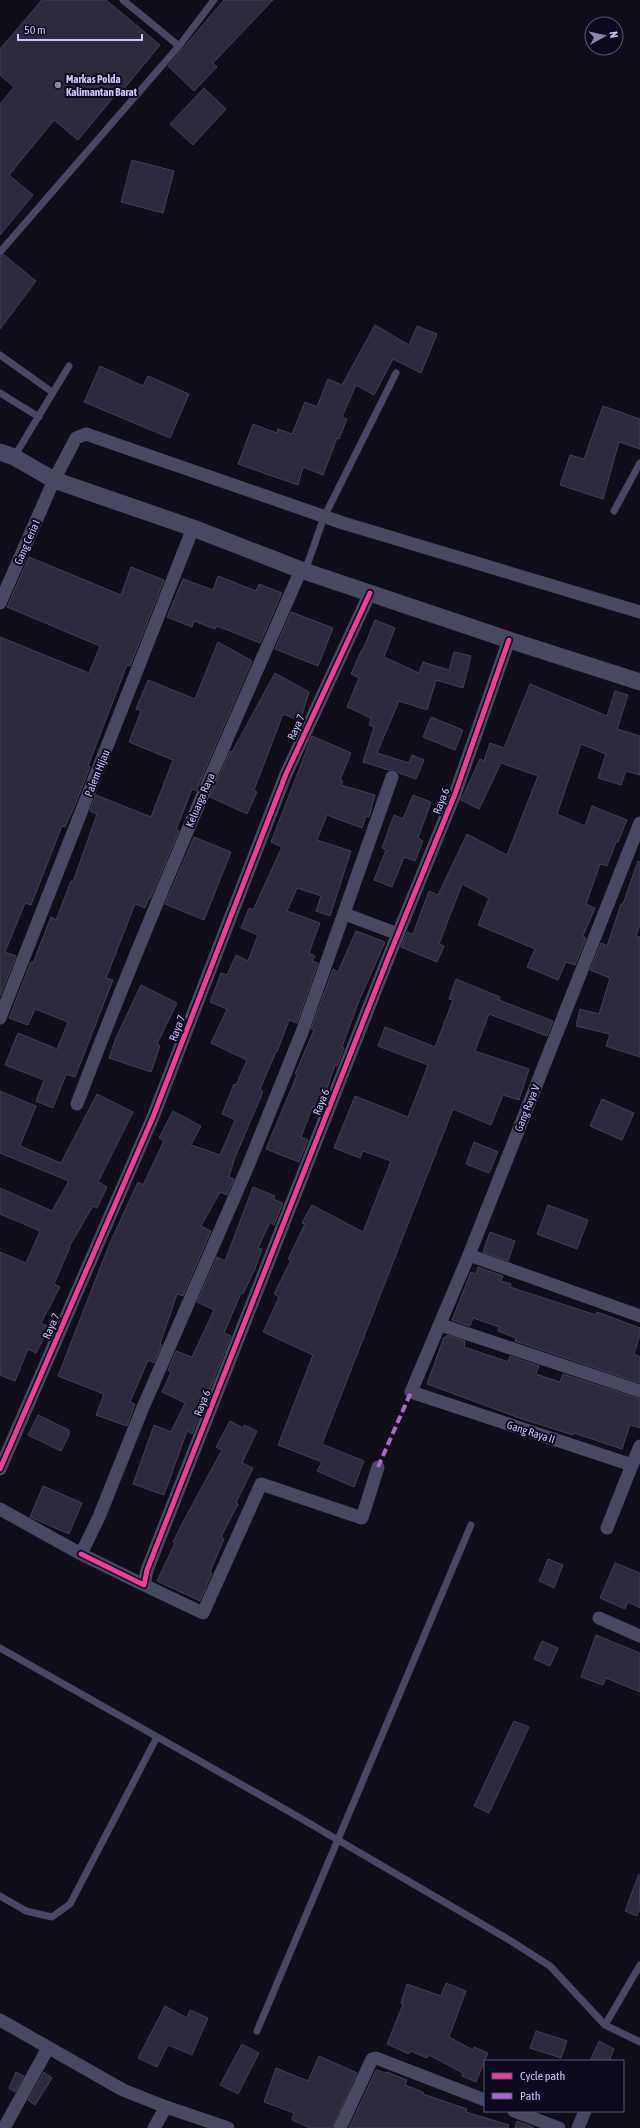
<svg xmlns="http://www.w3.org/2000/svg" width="640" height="2128" font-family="'Asap Condensed',sans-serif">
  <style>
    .building { fill: #2e2a3d; stroke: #433f58 }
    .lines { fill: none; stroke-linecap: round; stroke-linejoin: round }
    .service { stroke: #494863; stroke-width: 7 }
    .minor { stroke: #494863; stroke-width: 13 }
    .tertiary { stroke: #494863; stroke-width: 17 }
    .quiet { stroke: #ac68c9; stroke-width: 4; stroke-dasharray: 8 4; stroke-linecap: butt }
    .cycleway-casing { stroke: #0d091e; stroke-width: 8 }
    .cycleway { stroke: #ea4096; stroke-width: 5 }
    .poi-dot { fill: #8a86ae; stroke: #0d091e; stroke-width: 1.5 }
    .labels { text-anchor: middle; stroke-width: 4; stroke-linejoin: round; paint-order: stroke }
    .poi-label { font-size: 11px; font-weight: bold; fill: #ccc6ff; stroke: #0d091e; text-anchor: start }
    .street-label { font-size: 11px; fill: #ccc6ff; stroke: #0d091e }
  </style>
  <rect width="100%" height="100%" fill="#100e19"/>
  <path class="building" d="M 42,0 L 106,0 L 160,45 L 123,90 L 121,88 L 78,140 L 54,120 L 9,175 L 33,195 L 0,235 L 0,104 L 14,87 L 0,75 L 0,49 Z
    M 224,0 L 273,0 L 213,63 L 217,67 L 194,91 L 168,66 Z
    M 204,88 L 226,109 L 193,145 L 170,124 Z
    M 132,160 L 174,171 L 163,213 L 121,202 Z
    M 4,255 L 36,281 L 0,329 L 0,257 Z
    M 375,325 L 409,345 L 417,326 L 437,334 L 421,373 L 393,359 L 374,395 L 356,385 L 342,417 L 347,419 L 339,439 L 337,438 L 323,475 L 303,467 L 298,485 L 238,464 L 253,424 L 277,433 L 278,429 L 292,434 L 305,402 L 317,407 L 328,379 L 342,385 Z
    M 100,366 L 143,386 L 148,376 L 189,394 L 170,438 L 84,402 Z
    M 603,406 L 640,419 L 640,449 L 619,442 L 603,499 L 560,485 L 570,455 L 584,459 Z
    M 29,557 L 121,595 L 131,567 L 164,580 L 130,666 L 127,665 L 88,766 L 90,767 L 75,805 L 65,827 L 62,826 L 31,905 L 25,903 L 5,952 L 16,956 L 0,996 L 0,637 L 89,673 L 100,646 L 7,607 Z
    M 218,576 L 256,591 L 259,584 L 282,593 L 260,643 L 217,626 L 215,629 L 194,621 L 192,627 L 167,617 L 183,579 L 213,590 Z
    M 291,612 L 333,628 L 318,666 L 275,649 Z
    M 375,620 L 395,628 L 384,657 L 419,673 L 423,662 L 449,670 L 454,652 L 471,656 L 463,688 L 436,680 L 427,710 L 399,701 L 377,753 L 409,763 L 412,755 L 424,760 L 416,779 L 399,773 L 394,769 L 389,770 L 363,762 L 374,727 L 369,725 L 371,718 L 347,707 L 359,678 L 351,674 L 362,649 L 363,650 Z
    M 218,642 L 252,661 L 196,791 L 192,789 L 176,830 L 179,831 L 150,899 L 149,898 L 145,908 L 135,904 L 106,978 L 113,980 L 75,1077 L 66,1074 L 53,1108 L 36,1101 L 44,1080 L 5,1065 L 18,1033 L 57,1049 L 68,1022 L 35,1009 L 28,1025 L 9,1018 L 31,962 L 33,963 L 51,917 L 56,920 L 71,881 L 73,882 L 97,814 L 90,811 L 96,795 L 151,817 L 173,760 L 129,742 L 141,711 L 136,709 L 148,680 L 195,699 Z
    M 275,673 L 309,692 L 300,721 L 283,714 L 254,790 L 257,792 L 247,814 L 210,797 L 230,751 L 232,752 Z
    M 530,684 L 607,716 L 615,691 L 628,695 L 617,729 L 640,736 L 640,775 L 626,771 L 621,785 L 598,778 L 606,754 L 581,744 L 557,814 L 585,826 L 592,806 L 627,820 L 618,842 L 616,842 L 607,866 L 600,864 L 586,904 L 595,908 L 583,936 L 586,938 L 575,965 L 566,962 L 558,980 L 527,967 L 535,949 L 478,925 L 489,898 L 462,884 L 439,944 L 444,946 L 437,962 L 401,947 L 407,932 L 413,934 L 429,891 L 438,895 L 467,834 L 507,855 L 538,776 L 501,763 L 479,809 L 461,800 L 480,759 L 484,761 L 490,743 L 504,748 Z
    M 431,717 L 463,730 L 455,750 L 423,737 Z
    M 312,736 L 351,753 L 340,780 L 343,781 L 341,785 L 375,795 L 369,817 L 366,816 L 362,828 L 327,815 L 317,840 L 351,851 L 330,916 L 316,911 L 321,896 L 297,888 L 287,911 L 320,923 L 309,953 L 315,956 L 312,961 L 318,963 L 297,1023 L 289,1020 L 277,1052 L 276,1052 L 260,1089 L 263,1091 L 260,1099 L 234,1160 L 229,1177 L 234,1179 L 227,1195 L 220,1192 L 201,1226 L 211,1231 L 183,1296 L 177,1294 L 160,1344 L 162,1345 L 154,1363 L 148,1360 L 130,1402 L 135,1404 L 127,1426 L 96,1415 L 104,1394 L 58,1376 L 109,1245 L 138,1182 L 143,1185 L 164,1141 L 159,1138 L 173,1111 L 201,1126 L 191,1145 L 220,1155 L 235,1120 L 222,1114 L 234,1084 L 236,1085 L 247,1060 L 211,1043 L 227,1009 L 210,1002 L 221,973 L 227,975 L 236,955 L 248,961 L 258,935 L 241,928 L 249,908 L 253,910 L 282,847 L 271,842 Z
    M 413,795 L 431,802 L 418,838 L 423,841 L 415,861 L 404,857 L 392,887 L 374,880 L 386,850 L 382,848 L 394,815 L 403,819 Z
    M 194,837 L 231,852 L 204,920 L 165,904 Z
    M 638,861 L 640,862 L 640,924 L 636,936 L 640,937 L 640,1057 L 606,1046 L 610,1034 L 576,1026 L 580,1009 L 599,1014 L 610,978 L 590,970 L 601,943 L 607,946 L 621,904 L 623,904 Z
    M 356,931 L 385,942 L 359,1001 L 342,1047 L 344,1048 L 337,1066 L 335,1065 L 320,1109 L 313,1106 L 301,1137 L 308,1140 L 299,1162 L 266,1149 L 297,1075 L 295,1074 L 314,1030 L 311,1029 L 333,969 L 338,972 Z
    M 456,979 L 500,997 L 499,1000 L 553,1021 L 547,1036 L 489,1014 L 475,1051 L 529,1069 L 519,1100 L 503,1095 L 491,1125 L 453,1109 L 322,1444 L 364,1461 L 354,1487 L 317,1471 L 322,1462 L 278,1445 L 313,1355 L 263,1332 L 279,1297 L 274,1294 L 291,1260 L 288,1259 L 305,1224 L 302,1223 L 312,1205 L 363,1232 L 391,1161 L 363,1151 L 360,1158 L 334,1148 L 355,1096 L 408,1117 L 428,1065 L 378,1046 L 385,1027 L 435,1047 L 453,1000 L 449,999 Z
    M 141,985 L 177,1003 L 157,1044 L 160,1046 L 151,1072 L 109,1058 L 116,1038 Z
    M 0,1091 L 36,1106 L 20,1146 L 61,1163 L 97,1094 L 133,1112 L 98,1182 L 107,1187 L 97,1208 L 93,1206 L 69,1247 L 70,1247 L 54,1284 L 60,1287 L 41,1323 L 49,1327 L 36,1353 L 28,1349 L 15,1381 L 0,1375 L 0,1252 L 26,1263 L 40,1231 L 0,1214 L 0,1188 L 52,1211 L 69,1181 L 0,1153 Z
    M 602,1099 L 634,1113 L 622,1140 L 590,1126 Z
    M 474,1142 L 498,1152 L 489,1173 L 466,1164 Z
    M 253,1187 L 275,1196 L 273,1199 L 283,1203 L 274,1225 L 270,1222 L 258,1248 L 262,1249 L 255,1269 L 243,1294 L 241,1293 L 224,1333 L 231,1336 L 192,1434 L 187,1431 L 164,1495 L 133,1484 L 154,1425 L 171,1432 L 185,1403 L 162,1392 L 171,1372 L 168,1370 L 176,1351 L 192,1357 L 214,1310 L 197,1302 L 217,1257 L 225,1261 Z
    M 548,1205 L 588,1220 L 577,1249 L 537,1234 Z
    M 490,1232 L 515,1241 L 508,1261 L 483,1252 Z
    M 478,1267 L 503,1276 L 501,1281 L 511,1284 L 510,1287 L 596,1315 L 597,1312 L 640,1328 L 640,1335 L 634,1354 L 640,1357 L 640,1383 L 515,1341 L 516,1338 L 498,1331 L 499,1327 L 473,1318 L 470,1326 L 452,1320 L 471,1272 L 476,1274 Z
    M 447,1335 L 465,1341 L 464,1347 L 506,1361 L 508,1362 L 510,1356 L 539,1366 L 536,1374 L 560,1382 L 563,1374 L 640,1399 L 640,1428 L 630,1425 L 622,1449 L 574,1433 L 573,1435 L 522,1419 L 427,1384 L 444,1337 L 446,1338 Z
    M 38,1415 L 69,1430 L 69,1435 L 61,1451 L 28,1435 Z
    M 230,1421 L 243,1428 L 244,1425 L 257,1431 L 242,1463 L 253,1468 L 236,1503 L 238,1504 L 221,1537 L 224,1539 L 210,1572 L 212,1573 L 200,1601 L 157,1581 L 175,1543 L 173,1542 L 183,1522 L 222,1450 L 216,1447 Z
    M 43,1486 L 82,1503 L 69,1534 L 30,1517 Z
    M 548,1559 L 563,1565 L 554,1588 L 539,1581 Z
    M 615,1563 L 640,1573 L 640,1608 L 628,1602 L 625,1609 L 600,1598 Z
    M 596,1635 L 640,1653 L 640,1692 L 606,1678 L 603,1685 L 581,1677 Z
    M 542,1641 L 558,1648 L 550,1666 L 534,1659 Z
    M 514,1721 L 529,1727 L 489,1813 L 474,1806 Z
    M 639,1874 L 640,1908 L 637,1916 L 625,1911 Z
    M 446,1983 L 466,1991 L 449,2037 L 473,2050 L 474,2047 L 488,2053 L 476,2082 L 462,2076 L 463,2073 L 429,2055 L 427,2058 L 410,2051 L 409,2054 L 387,2044 L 403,2004 L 401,2003 L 407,1984 L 441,1996 Z
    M 165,2006 L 187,2018 L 190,2010 L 208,2018 L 192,2055 L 168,2045 L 157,2067 L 138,2058 Z
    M 536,2031 L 567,2041 L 561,2058 L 530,2048 Z
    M 599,2041 L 614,2049 L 609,2061 L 590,2061 Z
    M 242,2044 L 259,2053 L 238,2094 L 220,2085 Z
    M 319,2056 L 357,2073 L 332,2128 L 310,2128 L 292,2120 L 294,2113 L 264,2102 L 276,2068 L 308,2081 Z
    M 376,2070 L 387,2073 L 387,2072 L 407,2080 L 405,2085 L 423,2092 L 423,2094 L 467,2109 L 466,2112 L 509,2125 L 508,2128 L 349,2128 Z
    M 16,2072 L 24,2076 L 15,2092 L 9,2088 Z
    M 44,2072 L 52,2078 L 35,2105 L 28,2100 Z
    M 517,2121 L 533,2127 L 533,2128 L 515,2128 Z"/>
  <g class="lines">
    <path class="service" d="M 123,0 L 179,46
      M 0,252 L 179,46 L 214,0
      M 0,355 L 52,392
      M 0,393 L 39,417
      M 14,457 L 69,366
      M 614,511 L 640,463
      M 305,571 L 324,517 L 396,373
      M 0,1648 L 290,1812 L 511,1941 L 550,1966 L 605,2025 L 640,2042
      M 0,1896 L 26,1911 L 52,1917 L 70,1904 L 157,1737
      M 605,2025 L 640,1965
      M 257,2031 L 471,1525"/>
    <path class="minor" d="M 0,603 L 54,480 L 76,438 L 86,434 L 343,523 L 640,612
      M 640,823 L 469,1255 L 411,1392 L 632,1465 L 640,1446
      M 345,914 L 398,934
      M 0,1018 L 193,528
      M 77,1104 C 145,924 223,747 301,570
      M 469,1255 L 640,1316
      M 441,1325 L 640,1391
      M 0,1469 L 153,1117 L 286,774 L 370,593
      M 0,1509 L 81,1554 L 99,1517 L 141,1412 L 248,1166 L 302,1032 L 392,777
      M 607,1528 L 632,1465
      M 81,1554 L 144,1585 L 147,1570 L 389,956 L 455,794 L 509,640
      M 144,1585 L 203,1613 L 261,1484 L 362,1518 L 378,1467
      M 599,1618 L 640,1636
      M 0,2020 L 123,2090 L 166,2107 L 228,2128
      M 514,2111 L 559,2128
      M 4,2128 L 48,2048
      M 154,2128 L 166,2107
      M 340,2128 L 372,2059 L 376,2058 L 485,2100
      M 578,2128 L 585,2111"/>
    <path class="tertiary" d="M 0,452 L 14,457 L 54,480 L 193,528 L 301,570 L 509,640 L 640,682"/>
    <path class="quiet" d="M 378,1467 L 411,1392"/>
    <g class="cycleway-casing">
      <path id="cycleway" d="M 0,1469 L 153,1117 L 286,774 L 370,593
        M 81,1554 L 144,1585 L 147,1570 L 389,956 L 455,794 L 509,640"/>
    </g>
    <use href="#cycleway" class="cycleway"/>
  </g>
  <circle class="poi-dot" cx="58" cy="85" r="4"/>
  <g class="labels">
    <g class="poi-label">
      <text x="66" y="83">Markas Polda<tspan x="66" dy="13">Kalimantan Barat</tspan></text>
    </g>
    <g class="street-label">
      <text transform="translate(27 542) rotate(-66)" y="4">Gang Ceria I</text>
      <text transform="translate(296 727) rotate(-65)" y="4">Raya 7</text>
      <text transform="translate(97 773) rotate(-68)" y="4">Palem Hijau</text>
      <text transform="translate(200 800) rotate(-67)" y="4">Keluarga Raya</text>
      <text transform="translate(441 801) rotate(-68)" y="4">Raya 6</text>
      <text transform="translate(177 1028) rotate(-69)" y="4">Raya 7</text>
      <text transform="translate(321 1102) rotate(-68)" y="4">Raya 6</text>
      <text transform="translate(527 1108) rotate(-68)" y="4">Gang Raya V</text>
      <text transform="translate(51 1326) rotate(-66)" y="4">Raya 7</text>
      <text transform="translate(202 1403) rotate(-68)" y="4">Raya 6</text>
      <text transform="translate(531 1432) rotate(18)" y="4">Gang Raya II</text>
    </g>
  </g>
  <rect x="484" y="2060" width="140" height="52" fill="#0d091e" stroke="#595578"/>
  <rect x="492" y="2073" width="20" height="6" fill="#ea4096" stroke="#595578"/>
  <text x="520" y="2080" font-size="12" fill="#ccc6ff">Cycle path</text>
  <rect x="492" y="2093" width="20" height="6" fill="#ac68c9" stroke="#595578"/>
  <text x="520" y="2100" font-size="12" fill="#ccc6ff">Path</text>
  <g transform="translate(604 36) rotate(82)"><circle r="19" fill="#0d091e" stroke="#595578"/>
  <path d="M0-3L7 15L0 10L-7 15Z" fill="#8a86ae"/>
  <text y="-6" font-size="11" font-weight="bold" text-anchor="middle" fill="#ccc6ff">N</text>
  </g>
  <path d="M18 34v6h124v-6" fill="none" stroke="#ccc6ff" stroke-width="2"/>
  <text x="24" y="34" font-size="12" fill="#ccc6ff" stroke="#0d091e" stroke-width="3" paint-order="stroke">50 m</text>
</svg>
